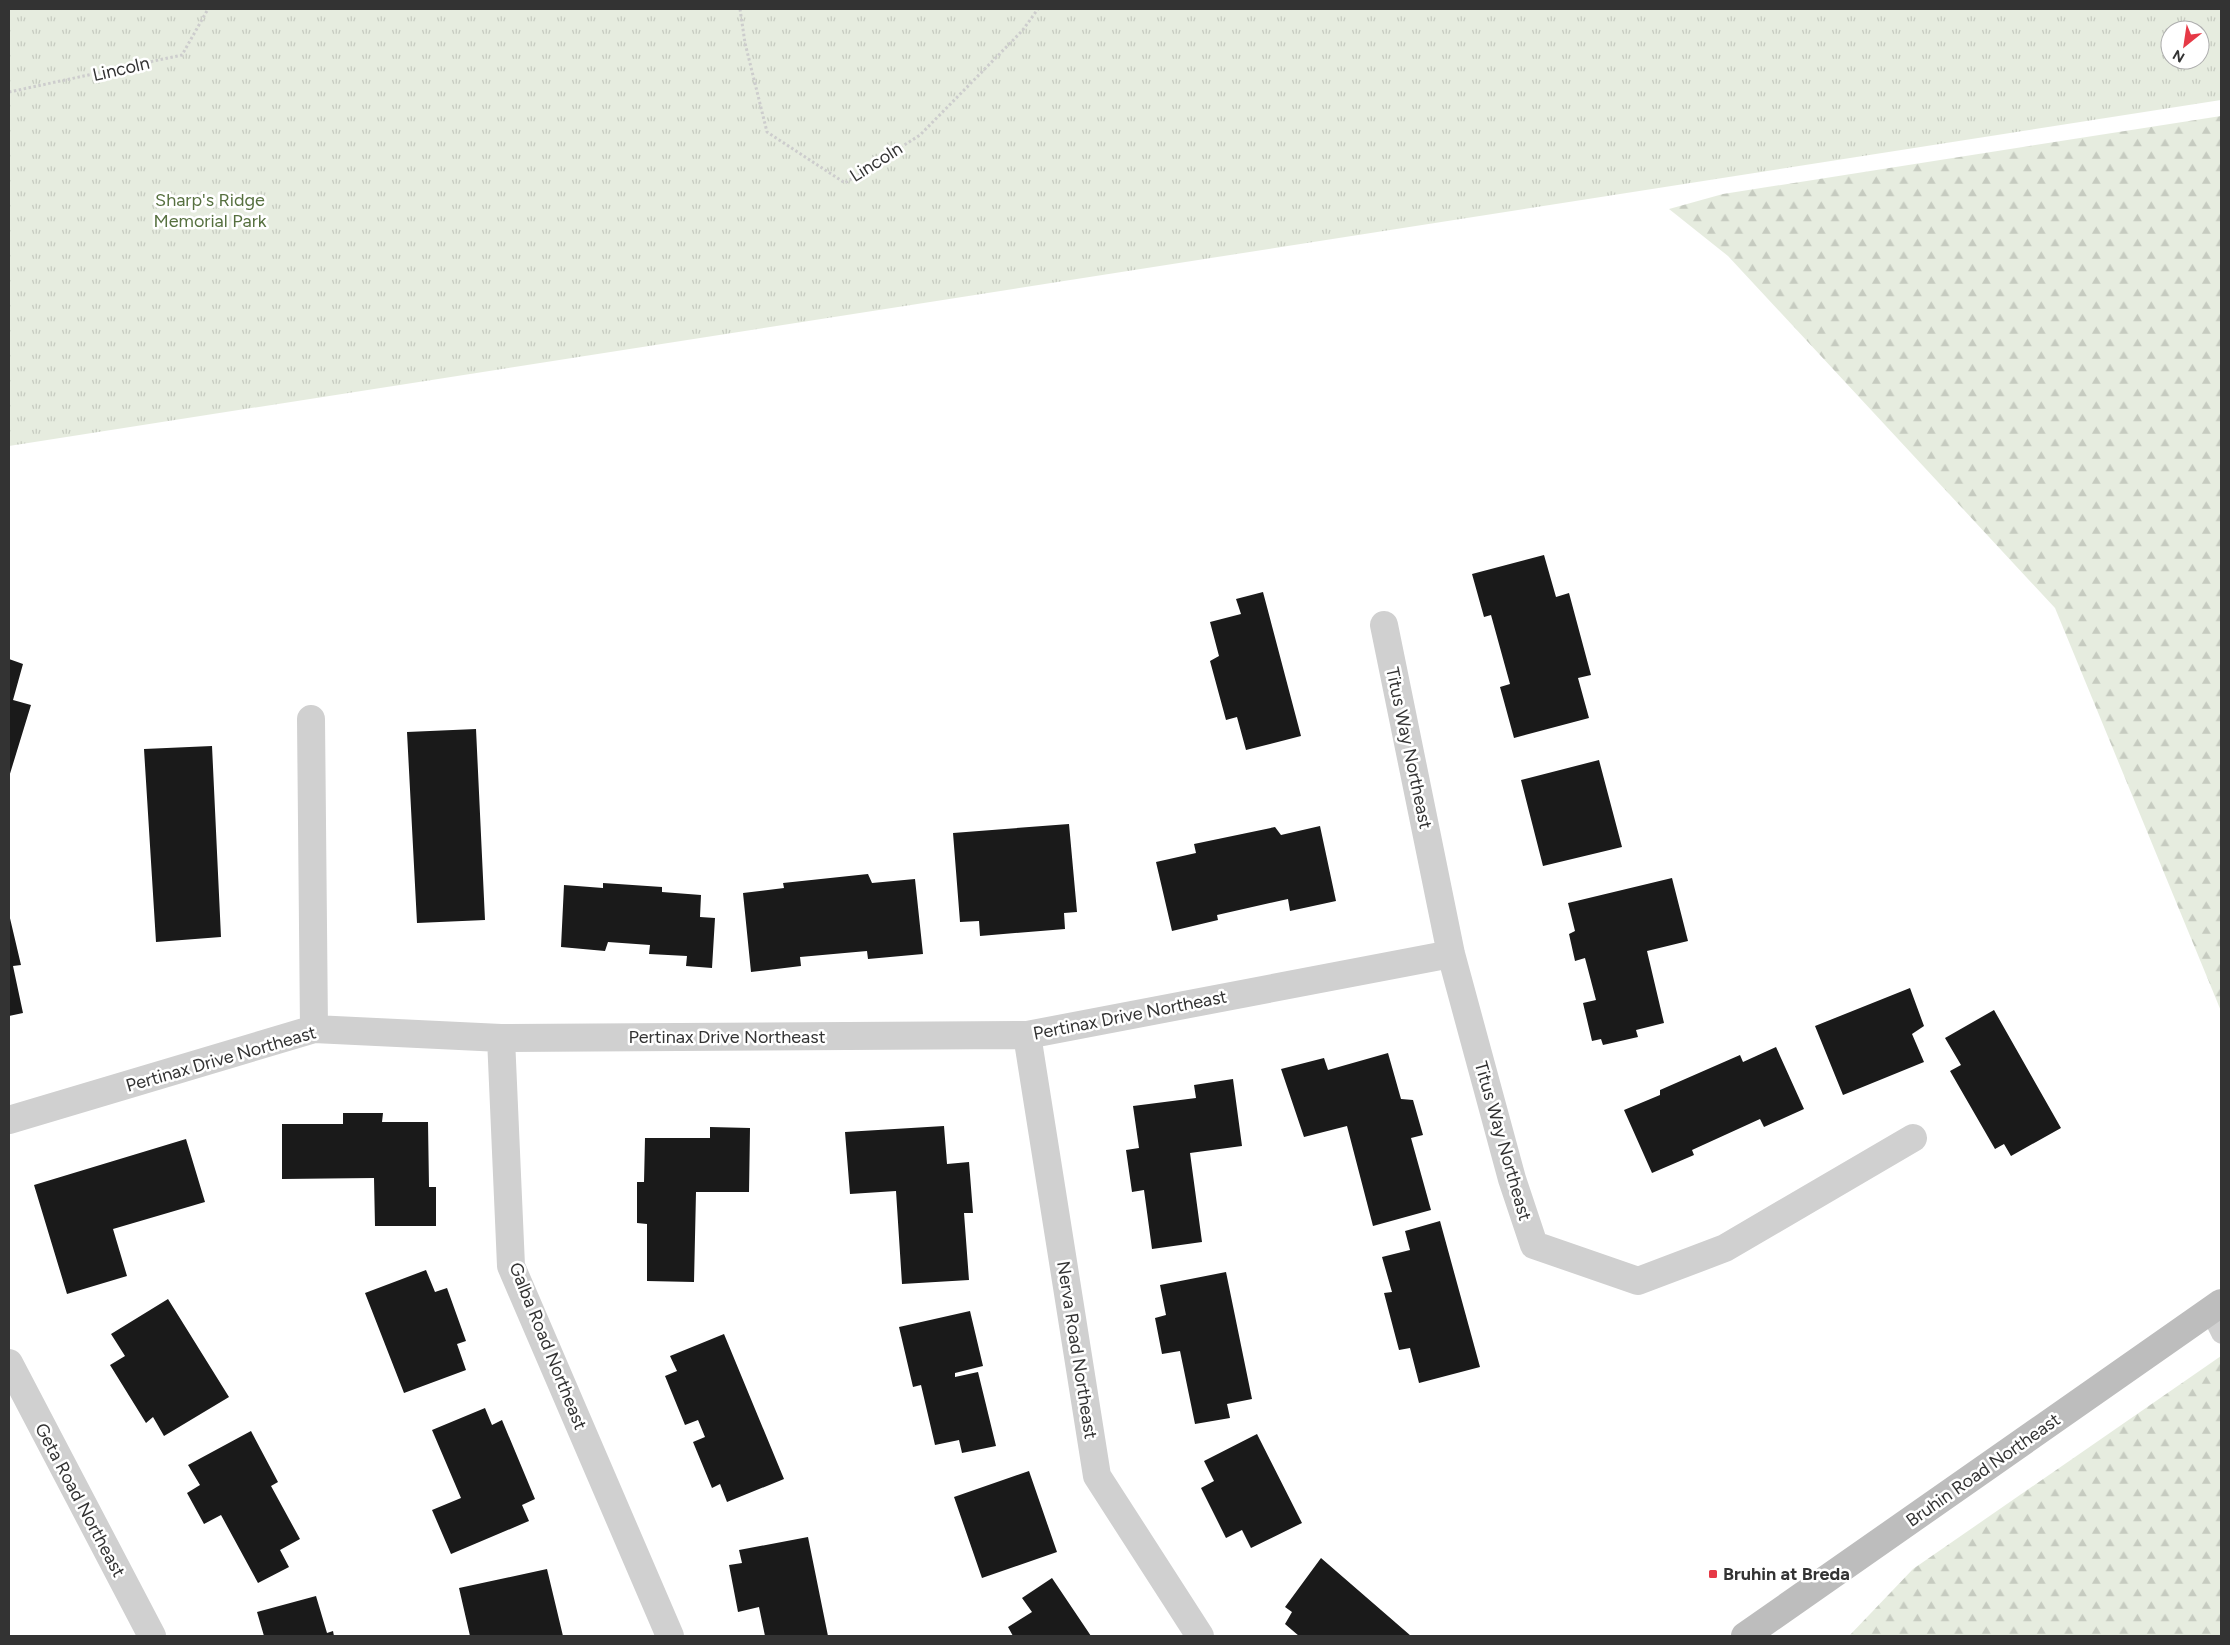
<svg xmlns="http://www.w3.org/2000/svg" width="2230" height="1645" font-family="Figtree,sans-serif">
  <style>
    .forest { fill: url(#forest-firs) }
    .park { fill: url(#park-tufts); fill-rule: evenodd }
    .building { fill: #1a1a1a }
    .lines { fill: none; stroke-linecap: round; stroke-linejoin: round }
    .path { stroke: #cdcdcd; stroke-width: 3; stroke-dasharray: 2.5 2.5; stroke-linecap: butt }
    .service { stroke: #d0d0d0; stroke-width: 19 }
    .minor { stroke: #d0d0d0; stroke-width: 28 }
    .secondary { stroke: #bdbdbd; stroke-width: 28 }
    .poi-dot { fill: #e63946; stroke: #fff; stroke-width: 2 }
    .labels { text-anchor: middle; stroke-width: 5; stroke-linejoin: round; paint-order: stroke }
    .street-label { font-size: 18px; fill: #333; stroke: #fff }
    .park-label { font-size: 18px; fill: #56703f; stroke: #fff }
    .poi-label { font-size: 18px; font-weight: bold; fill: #333; stroke: #fff; text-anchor: start }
  </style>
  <defs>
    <pattern id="forest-firs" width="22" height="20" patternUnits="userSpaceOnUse" patternTransform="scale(1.25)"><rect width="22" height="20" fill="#e6ecdf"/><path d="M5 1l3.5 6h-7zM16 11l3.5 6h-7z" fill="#c6cbc0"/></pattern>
    <pattern id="park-tufts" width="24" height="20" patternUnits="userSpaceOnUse" patternTransform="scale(1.25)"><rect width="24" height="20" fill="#e6ecdf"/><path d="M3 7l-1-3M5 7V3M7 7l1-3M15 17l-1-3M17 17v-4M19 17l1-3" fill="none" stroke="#c6cbc0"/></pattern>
  </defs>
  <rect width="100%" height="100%" fill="#fff"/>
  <path class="forest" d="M 2221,116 L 2221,1011 L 2055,608 L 1728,256 L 1669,209 L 1723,194 Z
    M 2221,1356 L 2221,1636 L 1849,1636 L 1913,1569 Z"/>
  <path class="park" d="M 9,9 L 2221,9 L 2221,100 L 9,446 ZM 2170,30 L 2200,30 L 2200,60 L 2170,60 Z"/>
  <path class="building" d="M 1544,555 L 1556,597 L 1569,593 L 1591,675 L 1578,678 L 1589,718 L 1514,738 L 1500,687 L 1510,684 L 1491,615 L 1484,617 L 1472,574 Z
    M 1263,592 L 1301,736 L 1246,750 L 1237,717 L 1226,720 L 1210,661 L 1219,656 L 1210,622 L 1241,614 L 1236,599 Z
    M 9,659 L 23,664 L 13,700 L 31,705 L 9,777 Z
    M 476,729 L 485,920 L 417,923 L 407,732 Z
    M 212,746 L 221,937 L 156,942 L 144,749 Z
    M 1599,760 L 1622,847 L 1543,866 L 1521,780 Z
    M 1069,824 L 1077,912 L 1064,913 L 1065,929 L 980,936 L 979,921 L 960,922 L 953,833 Z
    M 1320,826 L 1336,901 L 1290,911 L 1288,899 L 1217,915 L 1218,920 L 1172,931 L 1156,862 L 1196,853 L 1194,844 L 1275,827 L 1281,835 Z
    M 868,874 L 872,883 L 915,879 L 923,954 L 868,959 L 867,951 L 800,957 L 801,966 L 751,972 L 743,893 L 784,888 L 783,883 Z
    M 1672,878 L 1688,941 L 1647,951 L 1664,1023 L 1636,1030 L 1638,1037 L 1603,1045 L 1601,1039 L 1592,1041 L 1583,1003 L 1596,1000 L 1585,958 L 1575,961 L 1569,934 L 1575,931 L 1568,903 Z
    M 603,883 L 662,887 L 662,892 L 701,895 L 700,917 L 715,918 L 712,968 L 686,966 L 687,956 L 649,954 L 650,945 L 608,942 L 605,951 L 561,947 L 564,885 L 603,888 Z
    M 9,914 L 21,965 L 13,966 L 23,1013 L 9,1016 Z
    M 1910,988 L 1924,1026 L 1912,1034 L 1924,1062 L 1843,1095 L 1815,1026 Z
    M 1994,1010 L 2061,1128 L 2011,1156 L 2004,1144 L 1995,1149 L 1950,1071 L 1961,1065 L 1945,1038 Z
    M 1776,1047 L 1804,1109 L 1764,1127 L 1760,1119 L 1692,1150 L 1694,1155 L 1652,1173 L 1624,1110 L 1660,1095 L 1660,1090 L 1740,1055 L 1743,1062 Z
    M 1388,1053 L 1401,1099 L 1413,1100 L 1423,1135 L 1411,1138 L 1431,1210 L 1373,1226 L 1347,1126 L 1304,1137 L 1281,1069 L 1324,1058 L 1328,1070 Z
    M 1233,1079 L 1242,1146 L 1190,1153 L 1202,1242 L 1152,1249 L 1144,1190 L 1132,1192 L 1126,1150 L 1139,1148 L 1133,1106 L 1196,1098 L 1194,1085 Z
    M 343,1113 L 383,1113 L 382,1122 L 428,1122 L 429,1187 L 436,1187 L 436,1226 L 375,1226 L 374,1178 L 282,1179 L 282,1124 L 343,1124 Z
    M 944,1126 L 947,1164 L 969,1162 L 973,1213 L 964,1213 L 969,1280 L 902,1284 L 896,1191 L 850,1194 L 845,1132 Z
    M 710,1127 L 750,1128 L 749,1192 L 696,1192 L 694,1282 L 647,1281 L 647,1224 L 637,1223 L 637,1182 L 644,1182 L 645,1138 L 710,1138 Z
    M 186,1139 L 205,1202 L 113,1229 L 127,1276 L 67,1294 L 34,1185 Z
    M 1440,1221 L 1480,1367 L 1419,1383 L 1410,1348 L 1399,1350 L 1384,1293 L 1392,1292 L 1382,1257 L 1410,1250 L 1405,1231 Z
    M 426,1270 L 435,1292 L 447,1288 L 466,1341 L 457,1344 L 466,1370 L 404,1393 L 365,1293 Z
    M 1226,1272 L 1252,1399 L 1227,1404 L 1230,1418 L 1195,1424 L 1180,1351 L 1162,1354 L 1155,1318 L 1166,1315 L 1160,1285 Z
    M 168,1299 L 229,1397 L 164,1436 L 153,1417 L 146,1423 L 110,1365 L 125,1356 L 111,1334 Z
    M 970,1311 L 983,1366 L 955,1373 L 955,1377 L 978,1372 L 996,1446 L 962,1453 L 959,1440 L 935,1445 L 921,1385 L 913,1387 L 899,1327 Z
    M 724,1334 L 784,1479 L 727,1502 L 720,1484 L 712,1488 L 693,1442 L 705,1437 L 698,1420 L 685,1425 L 665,1376 L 677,1371 L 670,1356 Z
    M 485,1408 L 492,1425 L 502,1420 L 535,1499 L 522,1505 L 529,1521 L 451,1554 L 432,1510 L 461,1498 L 432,1430 Z
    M 251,1431 L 278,1482 L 271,1486 L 300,1539 L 280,1550 L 289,1567 L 258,1583 L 221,1515 L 204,1524 L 187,1493 L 200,1485 L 188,1465 Z
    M 1257,1434 L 1302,1523 L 1251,1548 L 1242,1530 L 1226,1538 L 1201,1488 L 1214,1481 L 1204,1461 Z
    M 1029,1471 L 1057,1552 L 982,1578 L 954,1497 Z
    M 808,1537 L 828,1636 L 765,1636 L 759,1607 L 738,1612 L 729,1565 L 742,1563 L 739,1550 Z
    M 1321,1558 L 1411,1636 L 1299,1636 L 1285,1624 L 1292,1612 L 1285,1607 Z
    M 547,1569 L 563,1636 L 470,1636 L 459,1588 Z
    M 1052,1578 L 1091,1636 L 1013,1636 L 1008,1627 L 1032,1612 L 1022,1598 Z
    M 316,1596 L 327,1633 L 333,1631 L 334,1636 L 264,1636 L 257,1612 Z"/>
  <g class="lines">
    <path class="path" d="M 740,9 L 745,43 L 767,132 L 845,183 L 920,135 L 1022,31 L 1038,9
      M 9,92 L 182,55 L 208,9"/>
    <path class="service" d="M 2210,1312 L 2221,1334"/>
    <path class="minor" d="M 1384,625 L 1451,954 L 1512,1179 L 1534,1245 L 1638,1281 L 1725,1248 L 1913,1138
      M 311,719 L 314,1029
      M 1027,1035 L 1097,1476 L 1200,1636
      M 501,1038 L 511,1266 L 670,1636
      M 9,1120 L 314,1029 L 501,1038 L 1027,1035 L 1451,954
      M 9,1363 L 152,1636"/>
    <path class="secondary" d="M 1745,1636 L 2221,1303"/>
  </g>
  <rect class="poi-dot" x="1708" y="1569" width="10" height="10" rx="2.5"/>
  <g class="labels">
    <g class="street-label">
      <text transform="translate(121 69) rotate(-13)" y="6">Lincoln</text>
      <text transform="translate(876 162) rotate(-32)" y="6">Lincoln</text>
      <text transform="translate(1409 748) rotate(78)" y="6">Titus Way Northeast</text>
      <text transform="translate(1130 1015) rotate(-11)" y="6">Pertinax Drive Northeast</text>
      <text x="727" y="1043">Pertinax Drive Northeast</text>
      <text transform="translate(221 1059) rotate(-16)" y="6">Pertinax Drive Northeast</text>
      <text transform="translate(1503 1141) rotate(74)" y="6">Titus Way Northeast</text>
      <text transform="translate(548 1346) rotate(68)" y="6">Galba Road Northeast</text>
      <text transform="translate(1077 1350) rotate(81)" y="6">Nerva Road Northeast</text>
      <text transform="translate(1983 1470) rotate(-35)" y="6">Bruhin Road Northeast</text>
      <text transform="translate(80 1500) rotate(62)" y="6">Geta Road Northeast</text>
    </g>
    <g class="park-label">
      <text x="210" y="206">Sharp's Ridge<tspan x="210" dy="21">Memorial Park</tspan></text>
    </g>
    <g class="poi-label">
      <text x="1723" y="1580">Bruhin at Breda</text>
    </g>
  </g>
  <rect width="2230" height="1645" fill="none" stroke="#333333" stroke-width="20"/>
  <g transform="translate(2185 45) rotate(210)"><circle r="24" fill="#ffffff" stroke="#adadad"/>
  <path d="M0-4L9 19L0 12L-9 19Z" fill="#e63946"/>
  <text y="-8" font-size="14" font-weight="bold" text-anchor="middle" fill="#333333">N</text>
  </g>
</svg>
